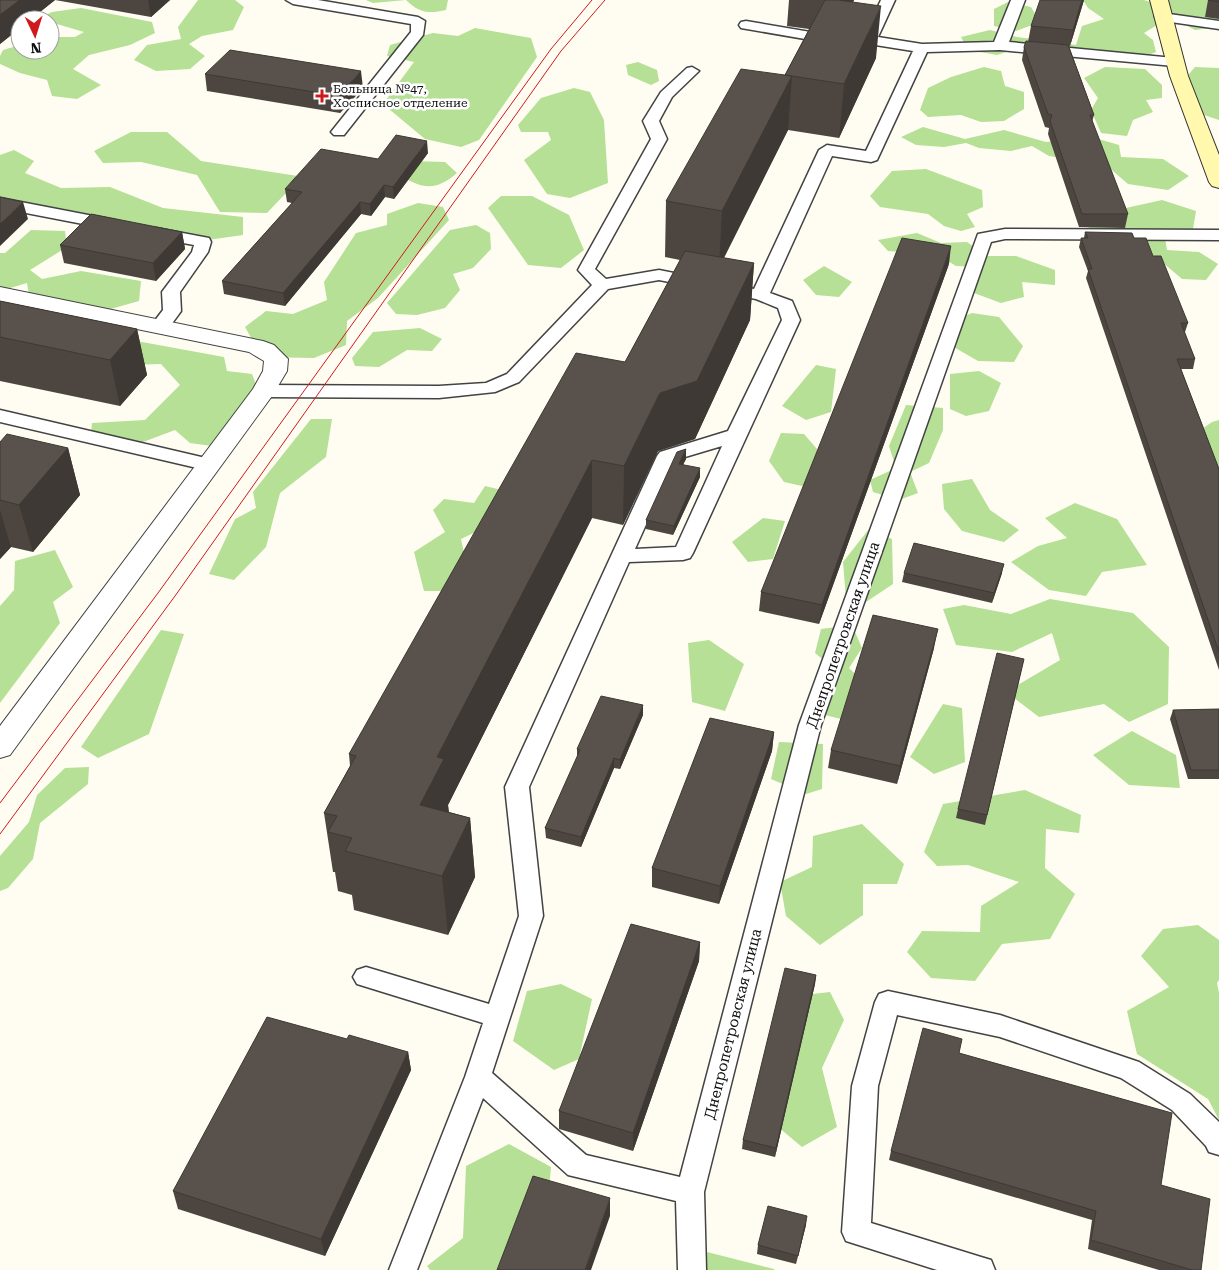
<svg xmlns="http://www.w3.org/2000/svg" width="1219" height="1270" font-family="'Roboto Serif',serif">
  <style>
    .forest { fill: #b5e095 }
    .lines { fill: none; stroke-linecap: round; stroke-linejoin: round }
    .lane-casing { stroke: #434343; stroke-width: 3 }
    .street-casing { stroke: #434343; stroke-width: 2 }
    .secondary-casing { stroke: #323232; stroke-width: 2 }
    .lane { fill: #fff; fill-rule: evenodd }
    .street { fill: #fff; fill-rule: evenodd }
    .secondary { fill: #fff8ad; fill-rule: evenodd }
    .tram { stroke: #ce1a1d; stroke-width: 1 }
    .wall { fill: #4d4640 }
    .shaded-wall { fill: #3e3934 }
    .building { fill: #59514b; stroke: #3e3934 }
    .poi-dot { fill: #ce1a1d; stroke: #fff; stroke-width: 2 }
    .labels { text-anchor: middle; stroke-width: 5; stroke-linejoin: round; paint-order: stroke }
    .far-poi-label { font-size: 12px; fill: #101010; stroke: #fff; text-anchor: start }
    .street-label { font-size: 15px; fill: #101010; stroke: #fff }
  </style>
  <rect width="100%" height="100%" fill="#fffdf2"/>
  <path class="forest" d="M 198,0 L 235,0 L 244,7 L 233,30 L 202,36 L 189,44 L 205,56 L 190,69 L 156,71 L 134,60 L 147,45 L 181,39 L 178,27 Z
    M 366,0 L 448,0 L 446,10 C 429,14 419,13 406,0 L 373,3 Z
    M 1083,0 L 1144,0 L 1153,3 L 1157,25 L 1144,33 L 1153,40 L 1156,52 L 1134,61 L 1100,57 L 1080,58 L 1055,48 L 1029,45 L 997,55 L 968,50 L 961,37 L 990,30 L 1017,37 L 1076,45 L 1082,26 L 1104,19 L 1088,8 Z
    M 1165,0 L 1216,0 L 1219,2 L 1219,27 L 1195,30 L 1165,14 Z
    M 1008,2 L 1031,7 L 1040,22 L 1016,31 L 994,26 L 994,9 Z
    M 81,8 L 152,22 L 155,33 L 130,45 L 89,55 L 73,69 L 101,85 L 77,99 L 52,96 L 47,80 L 20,73 L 0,64 L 0,56 L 3,50 L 20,45 L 20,50 L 50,50 L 50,37 L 75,37 L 84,32 L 50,22 L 50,20 L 38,19 L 52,12 Z
    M 475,28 L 531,38 L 537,57 L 479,140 L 461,147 L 425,139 L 383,104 L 414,62 L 387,56 L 390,45 L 433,33 L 458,36 Z
    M 638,62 L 657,70 L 659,81 L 651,85 L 628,75 L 626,65 Z
    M 984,67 L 1001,71 L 1005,86 L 1024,92 L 1024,109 L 1004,121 L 981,122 L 961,115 L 928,117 L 920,110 L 928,88 L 951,77 Z
    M 1105,67 L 1145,69 L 1162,85 L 1162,98 L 1146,100 L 1153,112 L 1133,120 L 1127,136 L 1101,133 L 1091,110 L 1098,98 L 1084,78 Z
    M 1195,67 L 1219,68 L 1219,120 L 1201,114 L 1196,96 L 1184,80 Z
    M 574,88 L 590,92 L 604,120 L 608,183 L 570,198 L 547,194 L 524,160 L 551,140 L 548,132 L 521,132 L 518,125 L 541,98 Z
    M 923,127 L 965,139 L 1004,130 L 1046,142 L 1092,137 L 1119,145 L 1121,157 L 1163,159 L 1189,176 L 1168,190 L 1128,184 L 1106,165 L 1049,156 L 1032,146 L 1011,151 L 979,148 L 966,143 L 944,147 L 916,145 L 901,137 Z
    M 131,132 L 167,132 L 201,161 L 356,185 L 355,196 L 285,194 L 267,213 L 220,212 L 197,175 L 141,162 L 103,163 L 94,151 Z
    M 14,150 L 34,161 L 25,173 L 61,188 L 110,187 L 163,208 L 243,217 L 243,235 L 186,243 L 0,207 L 0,155 Z
    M 412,161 L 445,162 L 457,173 C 435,192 422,189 398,174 Z
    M 926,169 L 982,190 L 983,207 L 967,214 L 975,227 L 961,231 L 944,226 L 928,214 L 880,207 L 870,196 L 892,171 Z
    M 501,196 L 532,196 L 569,215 L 584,250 L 561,268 L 528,265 L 488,208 Z
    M 1162,200 L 1196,211 L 1193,229 L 1164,232 L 1167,250 L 1199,252 L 1218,264 L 1206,280 L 1182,279 L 1155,256 L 1113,231 L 1088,229 L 1090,223 L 1125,222 L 1126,208 Z
    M 418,203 L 443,207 L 449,220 L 378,298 L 347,321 L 346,345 L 314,358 L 262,357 L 245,327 L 266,311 L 293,314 L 327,300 L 324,282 L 356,233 L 387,225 L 387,214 Z
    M 476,225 L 490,233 L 491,249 L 473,268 L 453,274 L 460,290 L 445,308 L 417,315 L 396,314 L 387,303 L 450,230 Z
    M 31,230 L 65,231 L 67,247 L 30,270 L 42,279 L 81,271 L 141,281 L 139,301 L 100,312 L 29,295 L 27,283 L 0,291 L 0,253 L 5,253 Z
    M 917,233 L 941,243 L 967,242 L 987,256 L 1016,256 L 1055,270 L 1055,285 L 1022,282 L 1024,297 L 1001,303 L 974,293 L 980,267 L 956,266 L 938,255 L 888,251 L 878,240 Z
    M 824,266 L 852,282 L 839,297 L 816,295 L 803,280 Z
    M 972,313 L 999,317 L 1023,346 L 1014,362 L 978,361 L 952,346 L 945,324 Z
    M 420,328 L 442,339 L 432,351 L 407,350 L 379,367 L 355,366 L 352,358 L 373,332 Z
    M 131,340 L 224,357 L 227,371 L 252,374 L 258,390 L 212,446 L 190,443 L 175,430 L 143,442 L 90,443 L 92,423 L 145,420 L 180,385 L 161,364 L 130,365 Z
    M 816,365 L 836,369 L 831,412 L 806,420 L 782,406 Z
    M 979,371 L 1001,383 L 989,411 L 966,416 L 950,409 L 950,374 Z
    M 906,405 L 943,408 L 943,430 L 929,463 L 910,472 L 918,493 L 899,500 L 873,492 L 870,480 L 896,468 L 889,446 Z
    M 311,419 L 332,419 L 326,457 L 280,493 L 266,547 L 234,580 L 209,574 L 235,519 L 256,508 L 253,492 Z
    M 1219,420 L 1219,469 L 1189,438 L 1212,422 Z
    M 781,433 L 804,434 L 817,449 L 814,481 L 802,486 L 784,482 L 769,461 Z
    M 972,479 L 990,510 L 1019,530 L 1004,542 L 962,531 L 944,509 L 942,484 Z
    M 485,486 L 506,491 L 486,527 L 461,539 L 466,562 L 447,591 L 424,591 L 414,552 L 445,532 L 433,510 L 444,499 L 474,503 Z
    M 1075,503 L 1117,519 L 1147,565 L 1102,572 L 1086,596 L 1049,590 L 1011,562 L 1038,546 L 1067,538 L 1045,518 Z
    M 763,518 L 785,521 L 773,559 L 748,562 L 732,542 Z
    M 869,529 L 892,539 L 893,584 L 863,604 L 846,599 L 843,562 Z
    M 55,550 L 73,587 L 53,602 L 60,623 L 0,703 L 0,606 L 14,590 L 15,561 Z
    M 1050,599 L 1133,613 L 1169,647 L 1168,704 L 1129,722 L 1104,704 L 1039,717 L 1006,692 L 1060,660 L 1052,633 L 1012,652 L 956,645 L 943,609 L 964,605 L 1011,614 Z
    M 852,625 L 862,648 L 849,668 L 882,700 L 873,727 L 825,715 L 841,674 L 815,653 L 821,629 Z
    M 161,630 L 184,634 L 149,734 L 98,758 L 81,747 Z
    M 709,640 L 744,664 L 725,711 L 692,702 L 688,643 Z
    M 943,704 L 962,708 L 965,762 L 934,774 L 910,757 Z
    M 1132,731 L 1176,755 L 1180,788 L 1129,785 L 1093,755 Z
    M 779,742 L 823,744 L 822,789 L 806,794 L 771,779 Z
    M 89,767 L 88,784 L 40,823 L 33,859 L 8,888 L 0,891 L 0,856 L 29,822 L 37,795 L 65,768 Z
    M 1025,790 L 1081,815 L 1079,833 L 1046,829 L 1045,868 L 1075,894 L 1050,939 L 1002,944 L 975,981 L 931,978 L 907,952 L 922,931 L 980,932 L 981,906 L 1019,882 L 968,865 L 937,866 L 924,852 L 943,804 Z
    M 862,824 L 904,864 L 897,884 L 863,884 L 863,915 L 820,945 L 786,916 L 780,882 L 812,867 L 813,836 Z
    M 1198,925 L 1219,940 L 1219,980 L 1217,983 L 1219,993 L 1219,1120 L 1208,1099 L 1137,1054 L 1127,1011 L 1169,987 L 1141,956 L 1163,929 Z
    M 561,984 L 592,999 L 579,1059 L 554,1070 L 513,1041 L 527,991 Z
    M 830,992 L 844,1020 L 822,1068 L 837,1127 L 802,1147 L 766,1117 L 804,995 Z
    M 509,1144 L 551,1167 L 547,1210 L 521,1270 L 430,1270 L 427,1266 L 463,1238 L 466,1166 Z
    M 707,1252 L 774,1269 L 775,1270 L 704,1270 Z"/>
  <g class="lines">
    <g class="lane-casing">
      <path id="lane" d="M 286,0 L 318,0 L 418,17 L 425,21 L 423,35 L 344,135 L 334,135 L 331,132 L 411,32 L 411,24 L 293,4 Z
        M 881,0 L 895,0 L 878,37 L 922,44 L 994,42 L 1011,0 L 1025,0 L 1009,42 L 1174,58 L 1181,62 L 1174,66 L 1000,50 L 927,52 L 877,160 L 871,162 L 832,156 L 770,293 L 792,301 L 800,320 L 693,553 L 690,558 L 683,560 L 629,562 L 529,787 L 543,916 L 492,1073 L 586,1155 L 680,1177 L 799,725 L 978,234 L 1005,229 L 1219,230 L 1219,240 L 1005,239 L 991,242 L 821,725 L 704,1192 L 706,1270 L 678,1270 L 676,1201 L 568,1175 L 483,1098 L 417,1270 L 389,1270 L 465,1077 L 483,1023 L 357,984 L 353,977 L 357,970 L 366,967 L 489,1004 L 519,916 L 505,787 L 657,456 L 660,452 L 728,431 L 782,320 L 778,308 L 756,299 L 659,280 L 608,289 L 519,382 L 495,392 L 439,398 L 264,397 L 258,395 L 255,391 L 258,387 L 264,385 L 439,386 L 486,383 L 507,374 L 592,285 L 578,270 L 651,139 L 643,121 L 661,92 L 687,68 L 692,67 L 699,71 L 672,97 L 659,121 L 667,139 L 595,269 L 606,279 L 659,270 L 754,289 L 819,150 L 827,145 L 866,151 L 913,51 L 869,44 L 862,40 ZM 722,446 L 676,547 L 635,549 L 675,460 Z
        M 1162,13 L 1219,21 L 1219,29 L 1157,20 L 1155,17 L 1157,14 Z
        M 746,21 L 834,36 L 841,40 L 834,44 L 741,28 L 739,25 L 741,22 Z
        M 0,198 L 114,220 L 120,222 L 122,225 L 120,228 L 114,230 L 0,208 Z
        M 156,228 L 209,238 L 211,242 L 208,252 L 180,292 L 181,311 C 173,322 167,334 153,331 L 150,327 L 163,310 L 162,292 L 192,252 L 194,245 L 150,237 L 148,233 L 150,229 Z
        M 0,410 L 210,459 L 217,461 L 220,465 L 217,469 L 210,471 L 0,422 Z
        M 888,991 L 1000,1015 L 1139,1062 L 1190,1094 L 1219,1122 L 1219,1155 L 1209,1152 L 1206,1146 L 1172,1110 L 1121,1078 L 1000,1037 L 897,1015 L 878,1086 L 871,1223 L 981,1257 L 991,1260 L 995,1270 L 937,1270 L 846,1241 L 842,1232 L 852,1086 L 875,1002 L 879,994 Z"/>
    </g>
    <g class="street-casing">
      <path id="street" d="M 0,287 L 263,341 L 274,345 L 288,359 L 287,371 L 272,396 L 10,755 L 0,758 L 0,726 L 253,389 L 263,371 L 264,361 L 249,352 L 0,301 Z"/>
    </g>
    <g class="secondary-casing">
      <path id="secondary" d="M 1150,0 L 1168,0 L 1188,76 L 1219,155 L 1219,188 L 1212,186 L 1209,182 L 1170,76 Z"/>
    </g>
    <use href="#lane" class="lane"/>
    <use href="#street" class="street"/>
    <use href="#secondary" class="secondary"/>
    <path class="tram" d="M 0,803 L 158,593 L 551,49 L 592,0
      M 0,834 L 175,596 L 561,51 L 605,0"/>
  </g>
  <path class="wall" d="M 0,0 L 170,0 L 151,17 L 55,0 L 30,20 L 20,20 L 20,28 L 0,44 Z
    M 789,0 L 854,0 L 853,2 L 876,58 L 839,138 L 788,130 L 724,258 L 754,263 L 750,320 L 695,439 L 658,451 L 623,525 L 592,518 L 448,805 L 449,812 L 470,818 L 475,877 L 448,935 L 354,910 L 352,895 L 338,891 L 335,872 L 333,872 L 324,813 L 350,766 L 349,754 L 625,362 L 680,260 L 665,257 L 666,201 L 785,75 L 809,29 L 787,26 Z
    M 1084,0 L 1070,46 L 1069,46 L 1094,115 L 1092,122 L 1128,214 L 1125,228 L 1079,227 L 1048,134 L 1049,128 L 1045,127 L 1022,60 L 1024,47 L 1028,42 L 1031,26 Z
    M 1208,0 L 1219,0 L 1219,19 L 1205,17 Z
    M 205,74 L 363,88 L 340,113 L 207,91 Z
    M 428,153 L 394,199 L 385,197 L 371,216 L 361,214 L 285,306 L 224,294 L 222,281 L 292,203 L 287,202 L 285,189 L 378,159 Z
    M 182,232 L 185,249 L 156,281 L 64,263 L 60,245 Z
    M 1085,232 L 1134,238 L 1153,256 L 1188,323 L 1185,332 L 1184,332 L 1195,359 L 1193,369 L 1181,369 L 1219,469 L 1219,670 L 1086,278 L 1088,271 L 1079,247 L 1081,238 L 1084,238 Z
    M 949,264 L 819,624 L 759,611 L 761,592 Z
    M 0,301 L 137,329 L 147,375 L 120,406 L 0,381 Z
    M 0,442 L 68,448 L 80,495 L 33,552 L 11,547 L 0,559 Z
    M 686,449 L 686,459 L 683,464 L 700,477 L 673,535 L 646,529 L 646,520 Z
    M 904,573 L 1002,573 L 992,603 L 902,582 Z
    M 934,648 L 897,784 L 828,768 L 831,750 Z
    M 1024,659 L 985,825 L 956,818 L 958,809 Z
    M 1219,709 L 1219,779 L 1188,779 L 1170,719 L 1173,710 Z
    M 643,715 L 620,769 L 614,768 L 581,847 L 546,838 L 545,828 L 577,758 L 577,749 Z
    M 774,732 L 772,751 L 719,904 L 652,887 L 652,868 Z
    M 700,942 L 699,961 L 633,1151 L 559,1129 L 559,1111 Z
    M 816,975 L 815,984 L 775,1157 L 742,1149 L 743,1140 Z
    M 408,1052 L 411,1070 L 325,1256 L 178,1209 L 173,1191 Z
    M 959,1053 L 1161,1185 L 1201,1270 L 1159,1270 L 1088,1249 L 1092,1220 L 889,1160 L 891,1151 Z
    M 806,1225 L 796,1264 L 757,1254 L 758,1245 Z"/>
  <path class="shaded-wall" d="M 20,0 L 55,0 L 30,20 L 20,20 L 20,28 L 0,44 L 0,15 Z
    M 148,0 L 170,0 L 151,17 Z
    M 841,0 L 854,0 L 838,33 Z
    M 1082,0 L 1084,0 L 1070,46 L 1073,30 Z
    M 881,6 L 876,58 L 839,138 L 844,84 Z
    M 361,71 L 363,88 L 340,113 L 338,96 Z
    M 792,76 L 788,130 L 719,267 L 722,211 Z
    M 427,141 L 428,153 L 394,199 L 393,187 Z
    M 384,185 L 385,197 L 371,216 L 370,204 Z
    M 23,202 L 28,219 L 0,246 L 0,224 Z
    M 360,202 L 361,214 L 285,306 L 283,293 Z
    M 182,232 L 185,249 L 156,281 L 153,263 Z
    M 951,246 L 949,264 L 819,624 L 822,605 Z
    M 754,263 L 750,320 L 695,439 L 658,451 L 623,525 L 624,466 L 660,393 Z
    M 137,329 L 147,375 L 120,406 L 110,360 Z
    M 68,448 L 80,495 L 33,552 L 19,505 Z
    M 686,449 L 686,459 L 679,473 L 679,464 Z
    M 592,460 L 592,518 L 448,805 L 449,818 L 420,805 L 437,757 Z
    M 700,468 L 700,477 L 673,535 L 674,526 Z
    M 0,510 L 11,547 L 0,559 Z
    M 1004,564 L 1002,573 L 992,603 L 994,593 Z
    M 938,629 L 934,648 L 897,784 L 900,766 Z
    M 643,705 L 643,715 L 620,769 L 620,760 Z
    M 774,732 L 772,751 L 719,904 L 720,886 Z
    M 614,758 L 614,768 L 581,847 L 581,837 Z
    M 470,818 L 475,877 L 448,935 L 442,876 Z
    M 700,942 L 699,961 L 633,1151 L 633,1133 Z
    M 816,975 L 815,984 L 775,1157 L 776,1148 Z
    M 408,1052 L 411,1070 L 325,1256 L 321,1239 Z
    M 610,1198 L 610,1216 L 591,1270 L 585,1270 Z
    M 807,1216 L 806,1225 L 796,1264 L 798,1256 Z"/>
  <path class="building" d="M 0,0 L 20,0 L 0,15 Z
    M 825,0 L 838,0 L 881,6 L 844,84 L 785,75 Z
    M 1040,0 L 1082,0 L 1073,30 L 1031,26 Z
    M 1208,0 L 1219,0 L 1219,2 Z
    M 1026,41 L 1068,45 L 1094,115 L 1090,115 L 1128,214 L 1082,214 L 1050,121 L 1052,115 L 1048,114 L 1024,47 Z
    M 230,50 L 361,71 L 338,96 L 205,74 Z
    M 741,69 L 792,76 L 722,211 L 666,201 Z
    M 396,135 L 427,141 L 393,187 L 384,185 L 370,204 L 360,202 L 283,293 L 222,281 L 302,192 L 285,189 L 321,149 L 378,159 Z
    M 0,197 L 23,202 L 0,224 Z
    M 91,214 L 182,232 L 153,263 L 60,245 Z
    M 1085,232 L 1132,233 L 1134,238 L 1146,238 L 1153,256 L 1161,256 L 1188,323 L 1181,323 L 1195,359 L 1177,359 L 1219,469 L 1219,652 L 1088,269 L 1092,269 L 1081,238 L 1088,238 Z
    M 902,238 L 951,246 L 822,605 L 761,592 Z
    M 685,251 L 754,263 L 697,381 L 660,393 L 624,466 L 592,460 L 437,757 L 444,759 L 420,805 L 470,818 L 442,876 L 345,851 L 352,838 L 328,832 L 337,816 L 324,813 L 356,756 L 349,754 L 576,353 L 625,362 Z
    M 0,301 L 137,329 L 110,360 L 0,337 Z
    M 7,434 L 68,448 L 19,505 L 0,500 L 0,442 Z
    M 686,449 L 679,464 L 700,468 L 674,526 L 646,520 L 677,452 Z
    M 914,543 L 1004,564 L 994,593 L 904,573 Z
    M 873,615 L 938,629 L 900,766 L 831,750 Z
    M 997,653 L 1024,659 L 987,815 L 958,809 Z
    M 601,696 L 643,705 L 620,760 L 614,758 L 581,837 L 545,828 L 580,750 L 577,749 Z
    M 1219,709 L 1219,770 L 1191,770 L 1173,710 Z
    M 710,718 L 774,732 L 720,886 L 652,868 Z
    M 631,924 L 700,942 L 633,1133 L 559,1111 Z
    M 785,968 L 816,975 L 776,1148 L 743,1140 Z
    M 267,1017 L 347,1039 L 349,1035 L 408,1052 L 321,1239 L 173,1191 Z
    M 923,1028 L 962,1039 L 959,1053 L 1172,1113 L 1161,1185 L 1210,1199 L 1201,1270 L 1192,1270 L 1091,1240 L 1096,1211 L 891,1151 Z
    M 533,1176 L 610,1198 L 585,1270 L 497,1270 Z
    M 768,1206 L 807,1216 L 798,1256 L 758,1245 Z"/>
  <path class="poi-dot" d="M319.5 88.5h5v5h5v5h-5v5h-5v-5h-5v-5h5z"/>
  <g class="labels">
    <g class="far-poi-label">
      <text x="333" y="93">Больница №47,<tspan x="333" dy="14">Хосписное отделение</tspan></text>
    </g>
    <g class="street-label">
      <text transform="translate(843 635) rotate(-71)" y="5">Днепропетровская улица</text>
      <text transform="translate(733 1024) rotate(-76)" y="5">Днепропетровская улица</text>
    </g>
  </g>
  <g transform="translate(35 35) rotate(176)"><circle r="24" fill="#ffffff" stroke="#9f9f9f"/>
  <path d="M0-4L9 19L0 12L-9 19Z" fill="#ce1a1d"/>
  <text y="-8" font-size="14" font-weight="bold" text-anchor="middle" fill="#101010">N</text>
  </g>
</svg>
